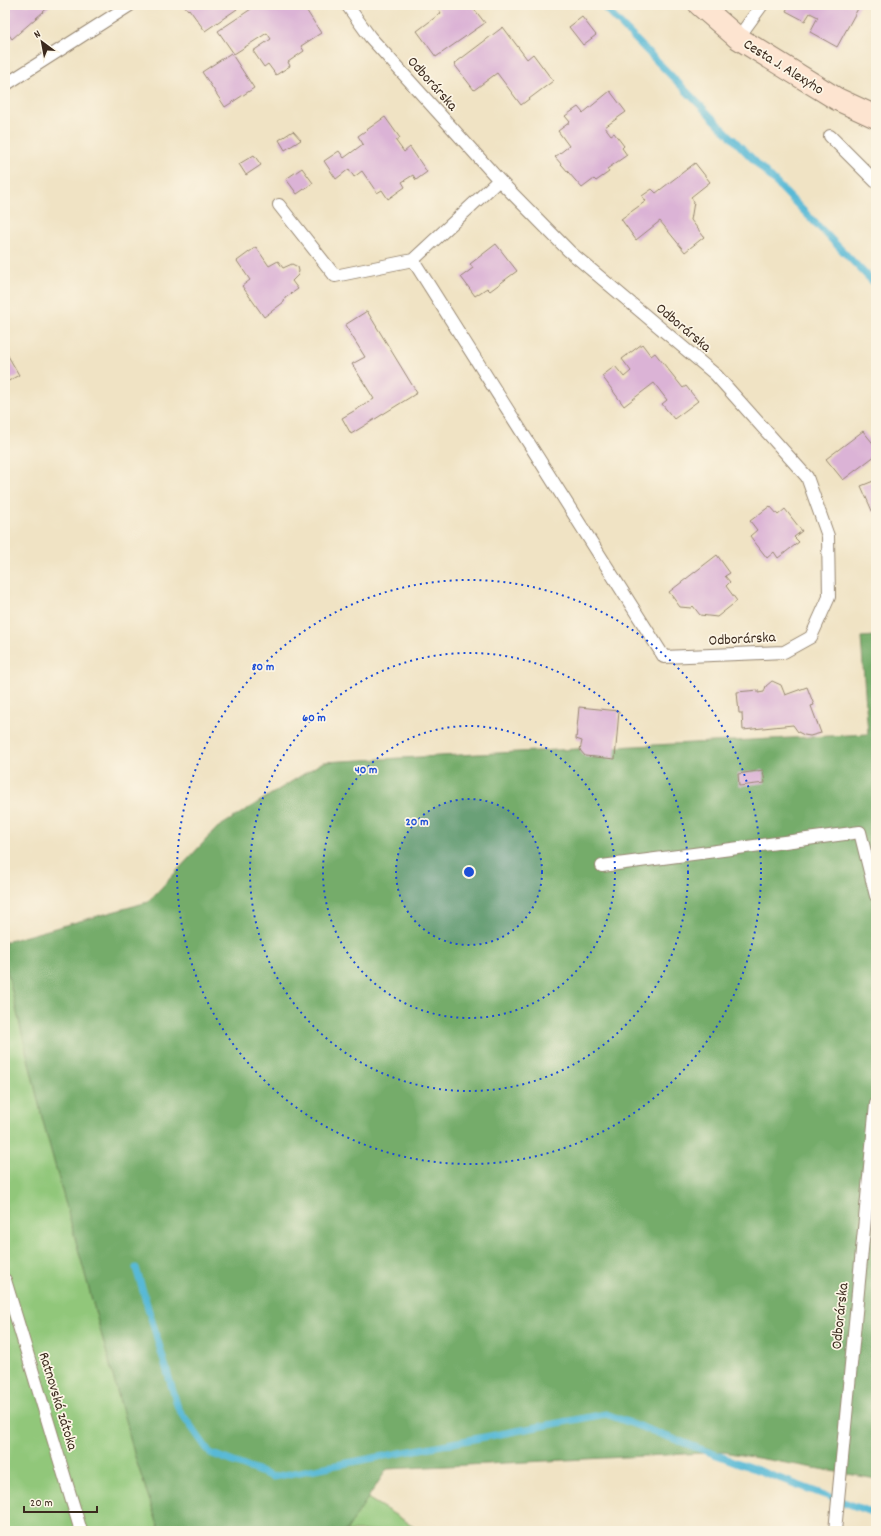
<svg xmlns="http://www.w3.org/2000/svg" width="881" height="1536" font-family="Dekko,sans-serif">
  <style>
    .green { fill: #91c77a; stroke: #66784c }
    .forest { fill: #74ac6a; stroke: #586b44 }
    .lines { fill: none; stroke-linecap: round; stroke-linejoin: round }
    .stream { stroke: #58b9d6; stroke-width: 7 }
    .building { fill: #dbb3d6 }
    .service-casing { stroke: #968671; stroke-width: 14 }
    .secondary-casing { stroke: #968671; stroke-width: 24 }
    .service { stroke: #fff; stroke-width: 12 }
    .secondary { stroke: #fde4d0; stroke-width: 22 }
    .ring { fill: none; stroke: #1d4ed8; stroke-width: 2; stroke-dasharray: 2 4 }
    .labels { text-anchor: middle; stroke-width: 3.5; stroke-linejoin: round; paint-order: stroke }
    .street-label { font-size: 15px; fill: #3b2a1e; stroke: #fcf5e5 }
    .centre { fill: #1d4ed8; stroke: #fcf5e5; stroke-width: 2 }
    .ring-label { font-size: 12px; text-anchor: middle; font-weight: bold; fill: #1d4ed8; stroke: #fcf5e5; stroke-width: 3.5; stroke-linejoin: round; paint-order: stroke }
  </style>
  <rect width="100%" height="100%" fill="#fcf5e5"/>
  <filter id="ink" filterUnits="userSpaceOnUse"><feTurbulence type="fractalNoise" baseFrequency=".025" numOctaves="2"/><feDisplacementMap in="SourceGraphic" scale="8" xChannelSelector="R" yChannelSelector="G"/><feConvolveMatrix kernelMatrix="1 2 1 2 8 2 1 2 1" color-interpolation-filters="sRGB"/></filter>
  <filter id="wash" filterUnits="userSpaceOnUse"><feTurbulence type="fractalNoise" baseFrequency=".012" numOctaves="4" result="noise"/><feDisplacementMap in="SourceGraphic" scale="16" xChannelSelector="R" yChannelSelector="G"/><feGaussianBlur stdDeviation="0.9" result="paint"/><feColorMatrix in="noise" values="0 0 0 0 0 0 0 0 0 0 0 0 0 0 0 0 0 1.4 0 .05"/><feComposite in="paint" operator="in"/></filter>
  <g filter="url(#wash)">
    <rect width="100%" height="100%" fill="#f0e3c4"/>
    <path class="green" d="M 5,962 L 43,1121 L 136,1460 L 160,1531 L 5,1531 Z
      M 349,1487 L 422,1531 L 323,1531 Z"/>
    <path class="forest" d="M 876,636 L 876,1479 L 724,1452 L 387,1469 L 346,1531 L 160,1531 L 136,1460 L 43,1121 L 5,962 L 5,942 L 148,902 L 217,828 L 323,762 L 868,734 L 861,637 Z"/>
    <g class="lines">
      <path class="stream" d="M 602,5 L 876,285
        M 136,1268 L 178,1408 L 210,1453 L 273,1477 L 606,1414 L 876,1514"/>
    </g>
    <g id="blocks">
      <path class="building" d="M 5,5 L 51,5 L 12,39 L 7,32 L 5,34 Z
        M 184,5 L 234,5 L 237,9 L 205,31 L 189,9 L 188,10 Z
        M 257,5 L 306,5 L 305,8 L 321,33 L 301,46 L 304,51 L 288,62 L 290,66 L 276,75 L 268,64 L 264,67 L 253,51 L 271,39 L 267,33 L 234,54 L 218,31 Z
        M 436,5 L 471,5 L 485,23 L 436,57 L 417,31 L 441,13 Z
        M 789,5 L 860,5 L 837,47 L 810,32 L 818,17 L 810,13 L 805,21 L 786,11 Z
        M 582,17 L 596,35 L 583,45 L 569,27 Z
        M 503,27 L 527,59 L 533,54 L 553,81 L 521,105 L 497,73 L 474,90 L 454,64 Z
        M 231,53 L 254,88 L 225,107 L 202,72 Z
        M 610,91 L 626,112 L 605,127 L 611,135 L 614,133 L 624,146 L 622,148 L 627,155 L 607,169 L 609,172 L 596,181 L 594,179 L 582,188 L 555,157 L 569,146 L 558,131 L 570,122 L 565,116 L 578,107 L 583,113 Z
        M 385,117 L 400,138 L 396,141 L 404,152 L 410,147 L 427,172 L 416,180 L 413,175 L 402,182 L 405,187 L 388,199 L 382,190 L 377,193 L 362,171 L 354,177 L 349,169 L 336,179 L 324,161 L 339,151 L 344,158 L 363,144 L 358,136 Z
        M 293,131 L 301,140 L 285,150 L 279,140 Z
        M 254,155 L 261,165 L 246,175 L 239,164 Z
        M 695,163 L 710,182 L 691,197 L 694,202 L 691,220 L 704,237 L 685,252 L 660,221 L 636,240 L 621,219 L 646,201 L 642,196 L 652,189 L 656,193 Z
        M 302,168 L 313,183 L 297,194 L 286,179 Z
        M 496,244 L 517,271 L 490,291 L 487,288 L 475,296 L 461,277 L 473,268 L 470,264 Z
        M 256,247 L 269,266 L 278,261 L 283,268 L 292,264 L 298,267 L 299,271 L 298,275 L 292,281 L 298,289 L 285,298 L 284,302 L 264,317 L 242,286 L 250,280 L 237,261 Z
        M 367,311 L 417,393 L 351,434 L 342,418 L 374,399 L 352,364 L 365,357 L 345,325 Z
        M 642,344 L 651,356 L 655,353 L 683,388 L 686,386 L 698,401 L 674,419 L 662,404 L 667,400 L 654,383 L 624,406 L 602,376 L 615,366 L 624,377 L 631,371 L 622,359 Z
        M 5,354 L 7,354 L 19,375 L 5,383 Z
        M 863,431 L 876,447 L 876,455 L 843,480 L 826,459 Z
        M 876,480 L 876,512 L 873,513 L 861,486 Z
        M 770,506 L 778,515 L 785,509 L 802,531 L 794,537 L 799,542 L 778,558 L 774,552 L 767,558 L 750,536 L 757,530 L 750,521 Z
        M 717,555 L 730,573 L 725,576 L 730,582 L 726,586 L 737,601 L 717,617 L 700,615 L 693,606 L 691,608 L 680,607 L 669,592 Z
        M 772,681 L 781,685 L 785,695 L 807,687 L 814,705 L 811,706 L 821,733 L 810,736 L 804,735 L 798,732 L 793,725 L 743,730 L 742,713 L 739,713 L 737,692 L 758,690 L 758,693 L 764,692 L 766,686 Z
        M 579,707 L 619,711 L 615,759 L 585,756 L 580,750 L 582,741 L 576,739 Z
        M 763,770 L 765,783 L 739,786 L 738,774 Z"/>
    </g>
  </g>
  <g filter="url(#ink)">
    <use href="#blocks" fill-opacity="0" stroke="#968671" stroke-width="1"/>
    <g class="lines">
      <g class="service-casing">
        <path id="service" d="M 347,5 L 370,37 L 499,180 L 569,251 L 716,375 L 807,477 L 828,536 L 829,597 L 811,637 L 784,652 L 664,657 L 413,260 L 499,180
          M 738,38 L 762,5
          M 5,85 L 130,5
          M 830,136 L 876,182
          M 279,205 L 335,276 L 413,260
          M 602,866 L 860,832 L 876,896
          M 5,1280 L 81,1531
          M 835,1531 L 876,1104"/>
      </g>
      <g class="secondary-casing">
        <path id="secondary" d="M 700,5 L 738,38 L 837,99 L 876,117"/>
      </g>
      <use href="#service" class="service"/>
      <use href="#secondary" class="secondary"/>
    </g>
  </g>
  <circle cx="469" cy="872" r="73" fill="#1d4ed8" fill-opacity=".12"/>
  <g class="ring">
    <circle cx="469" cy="872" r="73"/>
    <circle cx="469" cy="872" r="146"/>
    <circle cx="469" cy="872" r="219"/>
    <circle cx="469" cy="872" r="292"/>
  </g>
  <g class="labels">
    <g class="street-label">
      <text transform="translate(784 66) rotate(32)" y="5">Cesta J. Alexyho</text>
      <text transform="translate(433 83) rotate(48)" y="5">Odborárska</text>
      <text transform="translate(684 327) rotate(40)" y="5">Odborárska</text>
      <text transform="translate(742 638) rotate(-3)" y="5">Odborárska</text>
      <text transform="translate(839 1316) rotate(-84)" y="5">Odborárska</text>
      <text transform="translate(59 1401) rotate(73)" y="5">Ratnovská zátoka</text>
    </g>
  </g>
  <circle cx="469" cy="872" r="6" class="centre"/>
  <g class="ring-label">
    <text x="263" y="670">80 m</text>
    <text x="314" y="721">60 m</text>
    <text x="366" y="773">40 m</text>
    <text x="417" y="825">20 m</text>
  </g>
  <rect width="881" height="1536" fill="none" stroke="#fcf5e5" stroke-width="20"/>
  <g transform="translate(42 42) rotate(328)" stroke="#fcf5e5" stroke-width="3" paint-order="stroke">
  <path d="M0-3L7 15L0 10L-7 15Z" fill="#3b2a1e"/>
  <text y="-6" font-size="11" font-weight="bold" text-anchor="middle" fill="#3b2a1e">N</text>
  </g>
  <path d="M24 1506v6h73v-6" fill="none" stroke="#3b2a1e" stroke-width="2"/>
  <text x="30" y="1506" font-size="12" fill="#3b2a1e" stroke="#fcf5e5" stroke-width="3" paint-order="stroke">20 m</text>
</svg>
